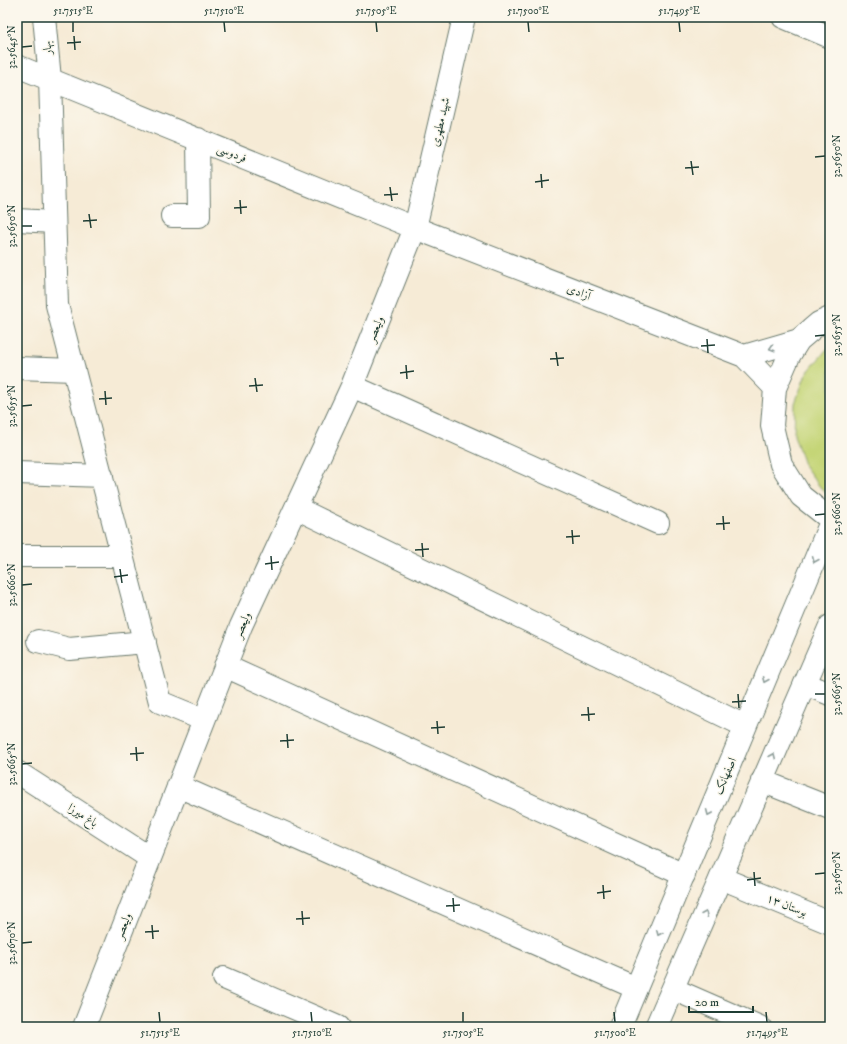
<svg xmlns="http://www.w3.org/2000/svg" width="847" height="1044" font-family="'IM FELL DW Pica',Amiri,serif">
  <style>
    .green { fill: #c5d577; stroke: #728956 }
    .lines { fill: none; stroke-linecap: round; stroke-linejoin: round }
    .minor-casing { stroke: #6a7a6d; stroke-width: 24 }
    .tertiary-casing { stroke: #6a7a6d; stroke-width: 24 }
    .minor { stroke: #fff; stroke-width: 22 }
    .tertiary { stroke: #fff; stroke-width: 22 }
    .oneway { stroke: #8f9e9a }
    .ticks { fill: none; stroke: #1f3d34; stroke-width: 1.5 }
    .labels { text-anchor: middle; stroke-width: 3; stroke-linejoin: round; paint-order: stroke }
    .street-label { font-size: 12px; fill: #1f3d34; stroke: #fbf7ec }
    .neatline { fill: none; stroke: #1f3d34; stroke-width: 1.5 }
    .ticks-label { font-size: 10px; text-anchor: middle; fill: #1f3d34 }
  </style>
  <rect width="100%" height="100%" fill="#fbf7ec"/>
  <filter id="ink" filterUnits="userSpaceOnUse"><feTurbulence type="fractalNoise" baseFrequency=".025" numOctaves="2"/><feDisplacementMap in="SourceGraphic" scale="8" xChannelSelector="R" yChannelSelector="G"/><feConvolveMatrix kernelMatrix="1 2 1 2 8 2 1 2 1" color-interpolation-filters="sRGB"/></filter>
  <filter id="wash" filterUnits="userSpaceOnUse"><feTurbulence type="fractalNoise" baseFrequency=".012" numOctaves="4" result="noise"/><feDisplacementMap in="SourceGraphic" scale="16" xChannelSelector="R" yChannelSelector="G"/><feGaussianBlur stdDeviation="0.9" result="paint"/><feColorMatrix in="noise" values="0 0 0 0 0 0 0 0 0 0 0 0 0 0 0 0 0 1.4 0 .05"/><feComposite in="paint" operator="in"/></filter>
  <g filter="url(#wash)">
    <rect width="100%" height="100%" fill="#f6ebd6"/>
    <path class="green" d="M 830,347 L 830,495 L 823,491 L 804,465 L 794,435 L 795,403 L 806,374 L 827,349 Z"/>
  </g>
  <g filter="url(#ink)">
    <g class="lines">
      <g class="minor-casing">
        <path id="minor" d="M 44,17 L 50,79 L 57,305 L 160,702 L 204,720
          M 783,17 L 830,37
          M 17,66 L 415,228
          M 172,216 L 199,216 L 198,139
          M 17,220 L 54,222
          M 17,368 L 74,370
          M 352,386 L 658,523
          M 17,473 L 102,476
          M 296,508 L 745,726
          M 17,556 L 122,556
          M 38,641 L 69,649 L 145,642
          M 225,666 L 684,875
          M 805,684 L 830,694
          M 17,772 L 150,858
          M 762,781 L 830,808
          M 178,786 L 636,988
          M 721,878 L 830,923
          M 224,978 L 338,1027
          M 673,989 L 760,1027
          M 84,1027 L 241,626 L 352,386 L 415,228 L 464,17"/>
      </g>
      <g class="tertiary-casing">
        <path id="tertiary" d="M 415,228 L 744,356 L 775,388
          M 830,318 L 819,323 L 799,340 L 789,356 L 775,388 L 772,426 L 781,464 L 801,496 L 830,519
          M 744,356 L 799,340
          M 620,1027 L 830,524
          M 656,1027 L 830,626"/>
      </g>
      <use href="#minor" class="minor"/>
      <use href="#tertiary" class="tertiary"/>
    </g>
    <defs><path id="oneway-chevron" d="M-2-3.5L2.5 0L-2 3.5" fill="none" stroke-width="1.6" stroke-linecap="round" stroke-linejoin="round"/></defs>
    <g class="oneway">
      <use href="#oneway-chevron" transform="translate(772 348) rotate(164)"/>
      <use href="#oneway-chevron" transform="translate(815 560) rotate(113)"/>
      <use href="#oneway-chevron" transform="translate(765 680) rotate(113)"/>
      <use href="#oneway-chevron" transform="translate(773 756) rotate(-67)"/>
      <use href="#oneway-chevron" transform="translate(709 813) rotate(113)"/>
      <use href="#oneway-chevron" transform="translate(705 914) rotate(-67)"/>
      <use href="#oneway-chevron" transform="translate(659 933) rotate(113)"/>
    </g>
  </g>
  <path class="ticks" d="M 73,22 L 73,32M 224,22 L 225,32M 376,22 L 377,32M 528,22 L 529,32M 679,22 L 680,32M 74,36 L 75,50M 67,43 L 81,42M 22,47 L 32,46M 815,157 L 825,156M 691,161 L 693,175M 685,168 L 699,167M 541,174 L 542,188M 535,182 L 549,180M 390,187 L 392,201M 384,195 L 398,194M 240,200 L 241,214M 234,208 L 247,207M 89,214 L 91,228M 83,221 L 97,220M 22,226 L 32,226M 815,336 L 825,335M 707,339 L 708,353M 701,346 L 715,345M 556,352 L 558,366M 550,359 L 564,358M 406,365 L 407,379M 400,373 L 414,371M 255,378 L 257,392M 249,386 L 263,385M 105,391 L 106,405M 99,399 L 112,398M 22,406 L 32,405M 815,515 L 825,514M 723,516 L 724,530M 716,524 L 730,523M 572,530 L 573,544M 566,537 L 580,536M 422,543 L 423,557M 415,550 L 429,549M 271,556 L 272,570M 265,564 L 279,562M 120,569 L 122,583M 114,577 L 128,575M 22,585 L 32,584M 738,694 L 739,708M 815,694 L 825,694M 732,702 L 746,701M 588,707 L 589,721M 581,715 L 595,714M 437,721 L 438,734M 431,728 L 445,727M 287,734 L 288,748M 280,741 L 294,740M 136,747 L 137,761M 130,754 L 144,753M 22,764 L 32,763M 754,872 L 755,886M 815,874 L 825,873M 747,880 L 761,878M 603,885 L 604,899M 597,893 L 611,891M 453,898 L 454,912M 446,906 L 460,905M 302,911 L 303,925M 296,919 L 310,918M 152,925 L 153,939M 145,932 L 159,931M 22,943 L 32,942M 159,1012 L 160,1022M 311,1012 L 312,1022M 463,1012 L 463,1022M 614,1012 L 615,1022M 766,1012 L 767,1022"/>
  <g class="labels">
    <g class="street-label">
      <text transform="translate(47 48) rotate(-95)" y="4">بهار</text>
      <text transform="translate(440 122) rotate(-77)" y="4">شهید مطهری</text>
      <text transform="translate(232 153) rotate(22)" y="4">فردوسی</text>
      <text transform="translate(579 292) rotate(21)" y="4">آزادی</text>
      <text transform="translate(375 329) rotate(-68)" y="4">ولیعصر</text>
      <text transform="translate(242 625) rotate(-67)" y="4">ولیعصر</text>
      <text transform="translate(725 776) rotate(-67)" y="4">اصفهانک</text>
      <text transform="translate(83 815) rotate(33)" y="4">باغ میرزا</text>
      <text transform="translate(787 905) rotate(22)" y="4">بوستان ۱۳</text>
      <text transform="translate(123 926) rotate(-69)" y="4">ولیعصر</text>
    </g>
  </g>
  <rect width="847" height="1044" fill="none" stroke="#fbf7ec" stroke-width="44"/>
  <path d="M689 1006v6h64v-6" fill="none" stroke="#1f3d34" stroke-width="2"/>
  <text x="695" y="1006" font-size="12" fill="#1f3d34" stroke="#fbf7ec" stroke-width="3" paint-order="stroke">20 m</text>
  <rect x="22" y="22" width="803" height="1000" class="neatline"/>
  <g class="ticks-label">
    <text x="73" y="14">51.7515°E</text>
    <text x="224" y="14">51.7510°E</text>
    <text x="376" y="14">51.7505°E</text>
    <text x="528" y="14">51.7500°E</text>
    <text x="679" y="14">51.7495°E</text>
    <text transform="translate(11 47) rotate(-90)" y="4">32.5645°N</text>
    <text transform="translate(836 156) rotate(-90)" y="4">32.5650°N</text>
    <text transform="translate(11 226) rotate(-90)" y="4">32.5650°N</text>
    <text transform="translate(836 335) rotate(-90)" y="4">32.5655°N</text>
    <text transform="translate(11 406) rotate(-90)" y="4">32.5655°N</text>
    <text transform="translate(836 514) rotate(-90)" y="4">32.5660°N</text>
    <text transform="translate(11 585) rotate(-90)" y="4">32.5660°N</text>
    <text transform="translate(836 694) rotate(-90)" y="4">32.5665°N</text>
    <text transform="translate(11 764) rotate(-90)" y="4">32.5665°N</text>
    <text transform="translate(836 873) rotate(-90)" y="4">32.5670°N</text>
    <text transform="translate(11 943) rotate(-90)" y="4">32.5670°N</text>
    <text x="160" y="1036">51.7515°E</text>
    <text x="312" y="1036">51.7510°E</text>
    <text x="463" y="1036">51.7505°E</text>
    <text x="615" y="1036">51.7500°E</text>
    <text x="767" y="1036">51.7495°E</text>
  </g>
</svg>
